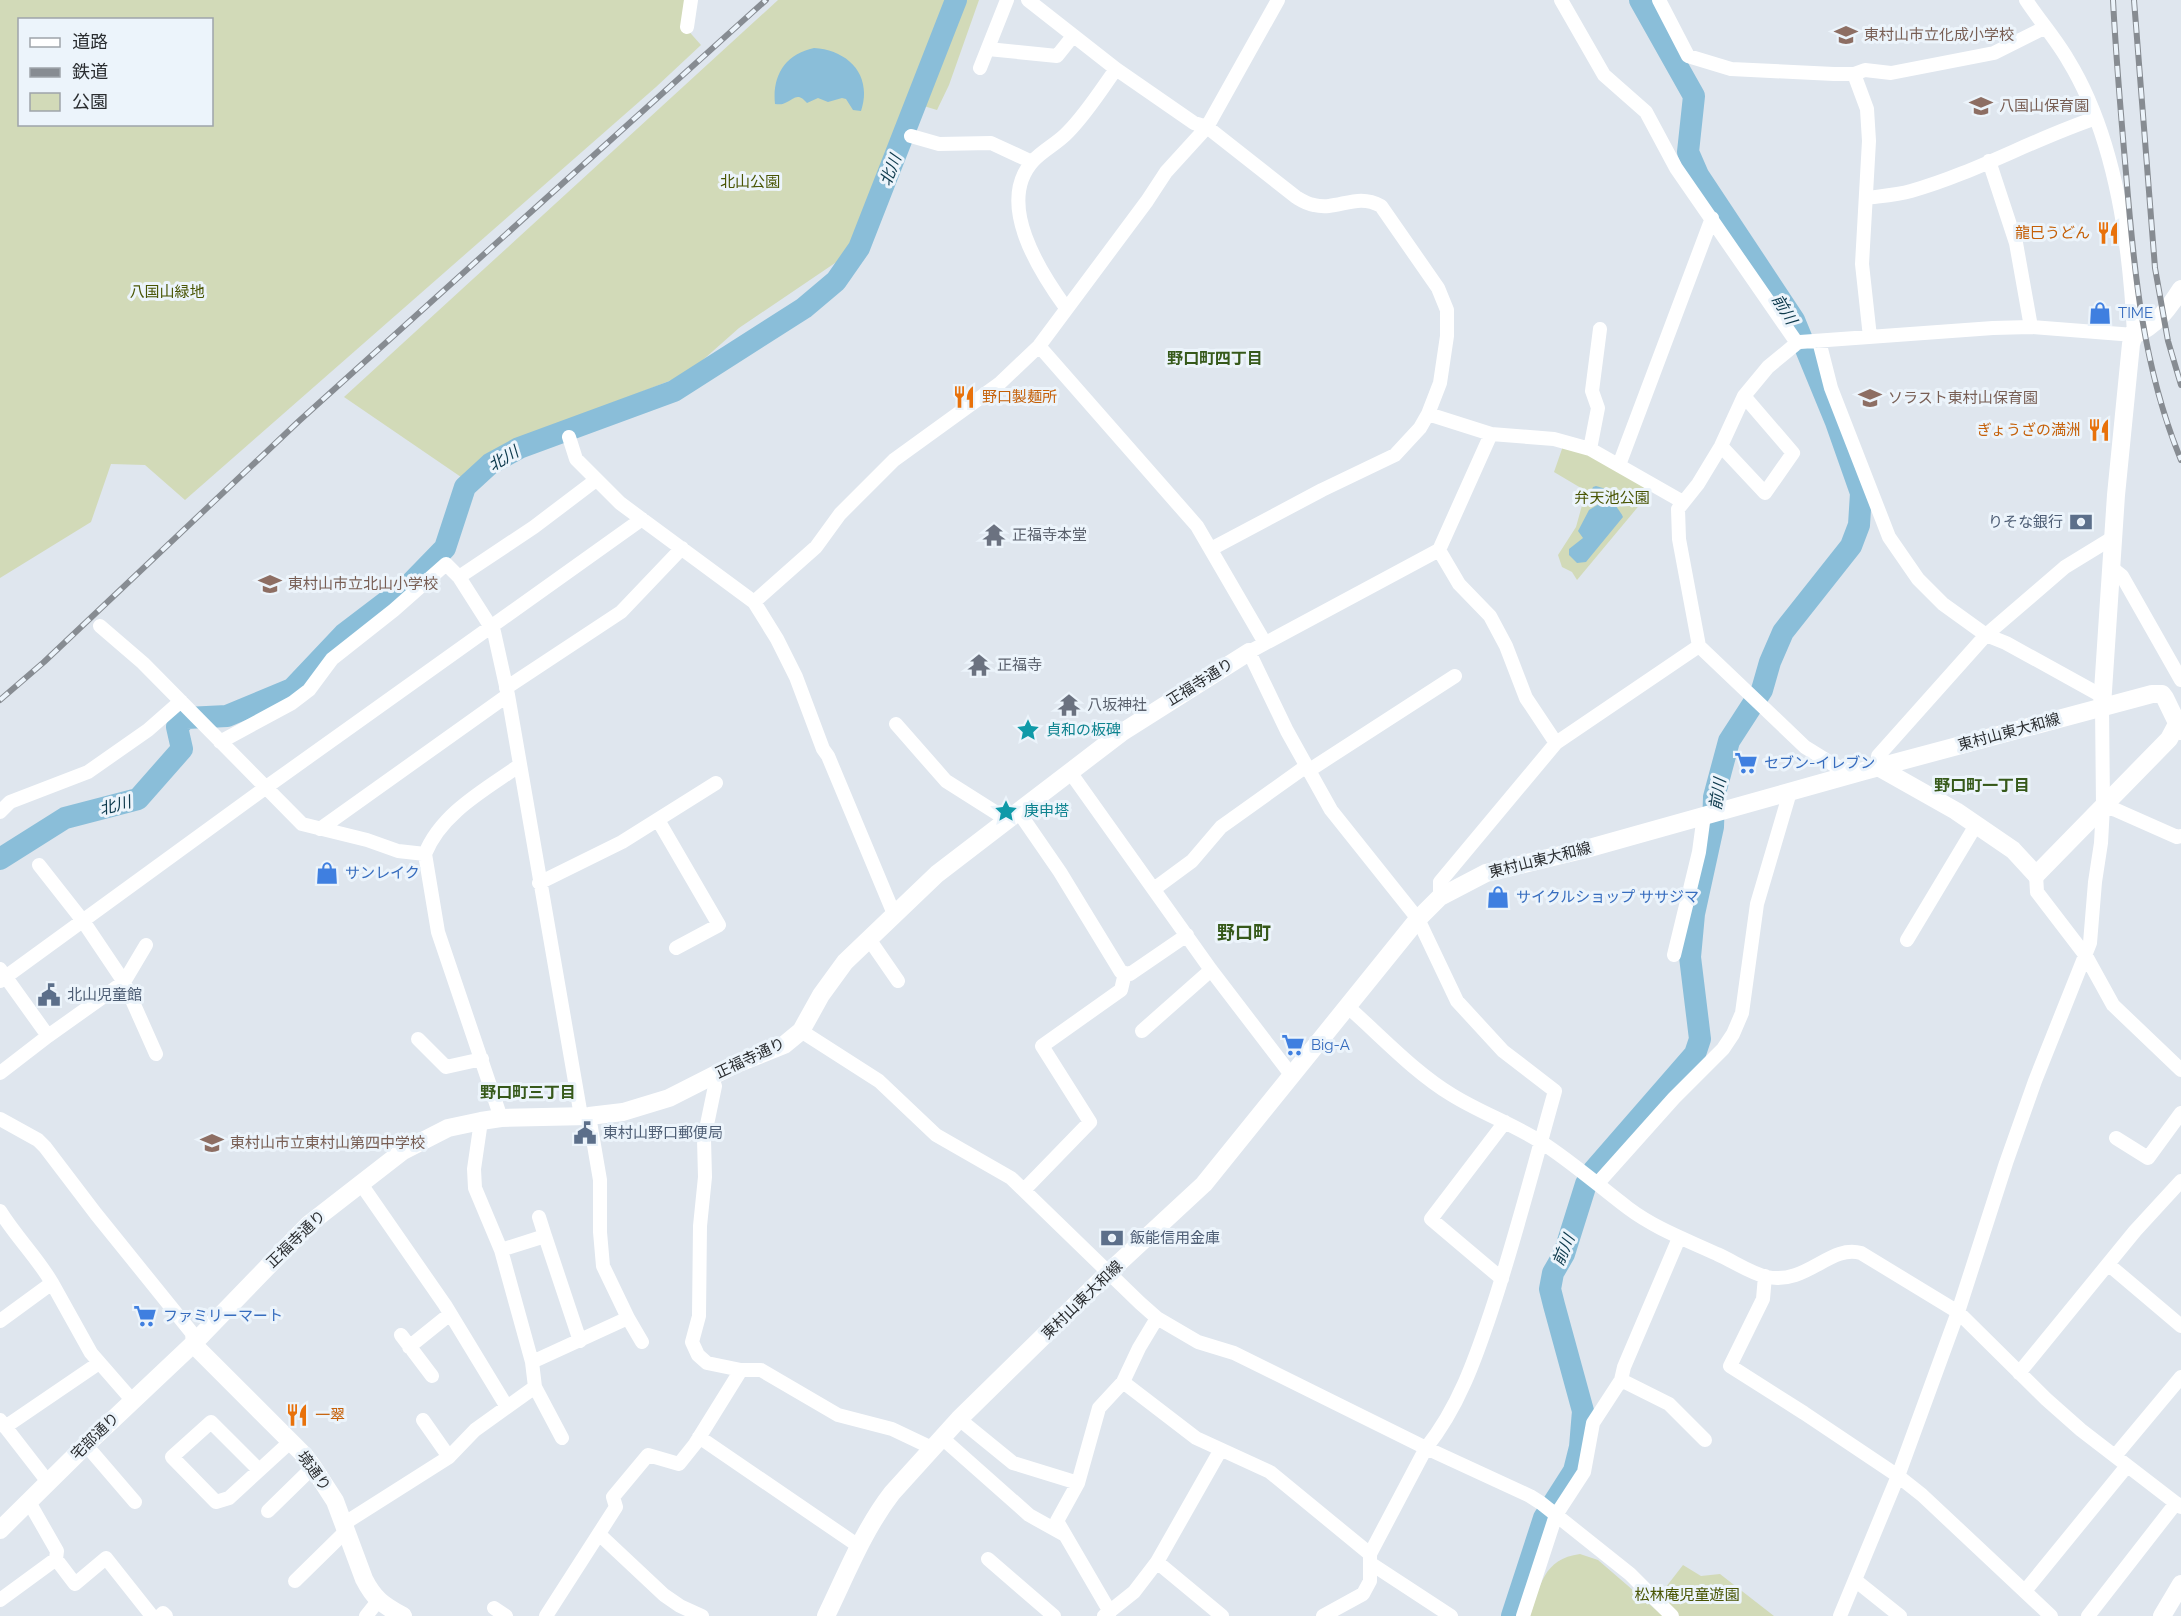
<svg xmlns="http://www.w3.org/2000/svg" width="2181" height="1616" font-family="Raleway,'Noto Sans JP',sans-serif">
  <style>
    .green { fill: #d2dab8; fill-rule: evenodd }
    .water { fill: #8abed9 }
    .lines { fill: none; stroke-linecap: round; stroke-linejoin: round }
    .river { stroke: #8abed9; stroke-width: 22 }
    .street { stroke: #fff; stroke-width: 14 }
    .secondary { stroke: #fff; stroke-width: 18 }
    .rail-casing { stroke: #878c92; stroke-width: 6 }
    .rail { stroke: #ecf4fb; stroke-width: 4; stroke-dasharray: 11; stroke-linecap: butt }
    .labels { text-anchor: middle; stroke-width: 6; stroke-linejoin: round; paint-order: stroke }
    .education-label { font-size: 15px; fill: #785e54; stroke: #ecf4fb; text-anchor: start }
    .park-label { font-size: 15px; fill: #495504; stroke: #ecf4fb }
    .food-label { font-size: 15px; fill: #c56008; stroke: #ecf4fb; text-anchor: end }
    .shop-label { font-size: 15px; fill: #366cbe; stroke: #ecf4fb; text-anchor: start }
    .service-label { font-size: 15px; fill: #4e5e75; stroke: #ecf4fb; text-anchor: start }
    .worship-label { font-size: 15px; fill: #5b616d; stroke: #ecf4fb; text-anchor: start }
    .street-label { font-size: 15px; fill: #2a2d30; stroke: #ecf4fb }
    .culture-label { font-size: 15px; fill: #0d838f; stroke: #ecf4fb; text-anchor: start }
    .water-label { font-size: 16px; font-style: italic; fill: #0c394c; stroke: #ecf4fb }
    .neighbourhood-label { font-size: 16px; font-weight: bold; fill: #36591a; stroke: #ecf4fb }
    .quarter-label { font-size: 18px; font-weight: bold; fill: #36591a; stroke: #ecf4fb }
  </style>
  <rect width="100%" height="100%" fill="#dfe6ee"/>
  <path class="green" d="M 0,0 L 688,0 L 685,27 L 701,45 L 656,87 L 185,500 L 145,465 L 111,464 L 91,522 L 0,578 ZM 20,20 L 212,20 L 212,124 L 20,124 Z
    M 778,0 L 979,0 L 949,85 L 937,110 L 907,101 L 849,248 L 838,261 L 739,328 L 687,374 L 491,451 L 461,477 L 344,397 Z
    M 1563,446 L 1591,455 L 1652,490 L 1577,580 L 1572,572 L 1562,567 L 1558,555 L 1576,527 L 1586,491 L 1554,472 Z
    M 1580,1554 L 1598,1560 L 1663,1616 L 1530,1616 C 1540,1586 1543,1559 1580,1554 Z
    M 1683,1565 L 1701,1576 L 1720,1574 L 1774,1616 L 1674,1616 L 1659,1596 Z"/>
  <path class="water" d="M 814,48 C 848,50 873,75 861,111 L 853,110 L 846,99 L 842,98 L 828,102 L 818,98 L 807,103 C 797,92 795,99 785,103 C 782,105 778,104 775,104 C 772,76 785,54 814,48 Z
    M 1596,486 C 1611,490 1609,491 1615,503 C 1617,509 1621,512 1623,517 L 1586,562 L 1577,563 L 1569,555 L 1569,549 L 1583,538 L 1578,531 L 1589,510 L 1599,504 L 1599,501 L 1590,494 L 1593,487 Z"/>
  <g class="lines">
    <path class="river" d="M 0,859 L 65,818 L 138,799 L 182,749 L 177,727 L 186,718 L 227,716 L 292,689 L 344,634 L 411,583 L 445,548 L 465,487 L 490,464 L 519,448 L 674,391 L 804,308 L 836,281 L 859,248 L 956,0
      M 1512,1616 L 1544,1518 L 1574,1471 L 1580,1447 L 1583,1411 L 1554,1305 L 1550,1289 L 1553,1273 L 1564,1254 L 1586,1184 L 1594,1170 L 1695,1054 L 1700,1039 L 1690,957 L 1694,914 L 1713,827 L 1714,797 L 1729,741 L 1762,690 L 1770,662 L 1783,632 L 1851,546 L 1859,525 L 1861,493 L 1836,422 L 1794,320 L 1698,175 L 1688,152 L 1694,96 L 1640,0"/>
    <path class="street" d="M 1028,0 L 1116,69
      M 1561,0 L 1604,75 L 1646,112 L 1676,168 L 1797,343
      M 1659,0 L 1688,56 L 1731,69 L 1834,74 L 1854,74 L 1865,70 L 1891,73 L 1994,53 L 2044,28
      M 687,27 L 691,0
      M 988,49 L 1057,56 L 1073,36
      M 980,68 L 1007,0
      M 1854,74 L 1867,109 L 1869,141 L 1862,264 L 1870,337
      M 911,136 L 939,144 L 991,143 L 1032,162
      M 1989,161 L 2016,243 L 2031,327
      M 1866,198 C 1881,196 1897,195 1911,191 C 1975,173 2033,139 2096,118
      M 1066,308 C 1040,272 995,203 1033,161 C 1043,150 1058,143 1068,132 C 1086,114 1101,90 1116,69 L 1194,123 L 1207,127 L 1296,197 C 1301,200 1307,204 1314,205 C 1338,211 1356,192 1381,206 L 1438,288 L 1447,310 L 1447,336 L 1440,383 L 1428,414 L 1420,428 L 1395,455 L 1322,490 L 1211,549
      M 1819,341 L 1831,388 L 1889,537 L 1918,579 L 1943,604 L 1986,635 L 2006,643 L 2102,696
      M 1039,346 L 1197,526 L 1265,643
      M 1428,414 L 1491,434 L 1554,439 L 1590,449 L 1683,502
      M 569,437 L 576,459 L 620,503 L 754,602 L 777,639 L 796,677 L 823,749 L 828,756 L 894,914
      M 1721,446 L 1765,493 L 1793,453 L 1744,396
      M 1590,449 L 1598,408 L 1592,391 L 1600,329
      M 1619,465 L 1712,218
      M 1439,550 L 1459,584 L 1490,616 L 1506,646 L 1526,698 L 1556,743
      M 2112,568 L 2122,576 L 2181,680
      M 459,577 L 534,527 L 596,480
      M 754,602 L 816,547 L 840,514 L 894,460 L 999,384 L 1039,346 L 1147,201 L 1166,172 L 1207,127 L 1278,0
      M 100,626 L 143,663 L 302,824 L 367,840 L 398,851 L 425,854
      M 506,688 L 621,612 L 682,548
      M 896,724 L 946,781 L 1006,819
      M 220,742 L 292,703 L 309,690 L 332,659 L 394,610 L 446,564 L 459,577 L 494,632 L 508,695 L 581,1116
      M 1878,767 L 1878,756 L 1986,635 L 2065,567 L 2114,537
      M 1308,771 L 1455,676
      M 1859,771 L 1845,769 L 1834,765 L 1805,747 L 1699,646 L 1679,539 L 1678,509 L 1698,484 L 1721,446 L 1744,396 L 1768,367 L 1797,343 L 1800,342 L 1993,328 L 2031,327 L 2134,335 C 2130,245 2116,138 2068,60 C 2056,39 2039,20 2026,0
      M 1070,772 L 1211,970 L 1292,1076
      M 2103,806 L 2116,810 L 2177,837 L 2181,836
      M 1018,811 L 1060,872 L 1121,972 L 1130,974 L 1187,935
      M 0,812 L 10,802 L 88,772 L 148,730 L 181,701
      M 658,820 L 719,925 L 676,948
      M 320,829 L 508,695
      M 39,865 L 83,921 L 124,982 L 156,1054
      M 2036,875 L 2037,892 L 2086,956 L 2113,1005 L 2181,1070
      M 539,883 L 622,842 L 716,783
      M 1154,889 L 1192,861 L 1221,827 L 1305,767
      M 1440,897 L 1440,882 L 1556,743 L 1699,646
      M 869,939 L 898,981
      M 1907,940 L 1976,825
      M 1674,955 L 1699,852 L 1704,815
      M 0,969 L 48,1036 L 124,982 L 146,945
      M 0,981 L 265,788 L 642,519
      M 1348,1007 C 1382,1037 1414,1072 1452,1095 C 1481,1113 1513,1124 1541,1142 C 1572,1162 1599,1186 1628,1208 C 1656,1229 1687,1240 1717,1254 C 1733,1261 1750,1273 1767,1277 C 1807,1285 1830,1244 1861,1253 L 1958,1312 L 2046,1399 L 2081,1430 L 2181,1507
      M 801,1031 L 879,1081 L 936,1135 L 1011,1178 L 1140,1303 L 1157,1318 L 1198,1342 L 1234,1353 L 1426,1448 L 1530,1496 L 1541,1503 L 1630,1574 L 1672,1616
      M 1142,1031 L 1211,970
      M 418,1039 L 446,1067 L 482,1059
      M 0,1073 L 48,1036
      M 711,1077 L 715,1086 L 704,1139 L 705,1177 L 700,1226 L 699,1316 L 692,1342 L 698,1355 L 707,1363 L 741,1370 L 761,1370 L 838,1415 L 892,1429 L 932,1448
      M 589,1116 L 600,1180 L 600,1232 L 603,1266 L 628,1318
      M 501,1118 L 438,932 L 425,854 C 441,813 486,789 520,765
      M 0,1119 L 38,1140 L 45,1147 L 96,1214 L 192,1333 L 193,1344
      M 481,1121 L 474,1169 L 475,1188 L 501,1250
      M 2116,1138 L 2148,1158 L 2181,1113
      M 1598,1183 L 1674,1098 L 1723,1049 L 1733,1034 L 1742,1013 L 1757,904 L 1790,792
      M 361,1184 L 445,1305 L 507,1407
      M 1024,1190 L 1090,1122 L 1042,1046 L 1121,990 L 1125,973
      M 0,1211 C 16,1237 37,1257 52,1283
      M 539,1217 L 545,1236
      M 2109,1265 L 2181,1326
      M 1765,1276 L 1763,1299 L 1730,1366 L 1804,1413 L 1898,1476 L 1922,1495 L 2051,1616
      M 1502,1279 L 1431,1219 L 1505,1122
      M 0,1321 L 52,1283 L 91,1353 L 132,1400
      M 401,1335 L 432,1376
      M 580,1341 L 545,1236 L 501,1250 L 532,1362 L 628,1318 L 642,1342
      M 409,1347 L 450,1314
      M 532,1362 L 535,1387 L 562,1438
      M 2019,1373 L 2135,1231 L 2181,1181
      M 1621,1380 L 1669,1404 L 1705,1440
      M 1123,1382 L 1196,1438 L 1270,1472 L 1370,1554
      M 959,1419 L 1013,1463 L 1078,1483
      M 0,1420 L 48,1482
      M 423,1420 L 449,1457
      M 5,1427 L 99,1363
      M 699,1437 L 860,1547
      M 941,1437 L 1029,1515 L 1063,1534
      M 86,1445 L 135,1502
      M 2115,1456 L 2181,1377
      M 259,1470 L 211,1422 L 172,1457 L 216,1502 L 229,1498 L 290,1442
      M 29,1502 L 57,1551 L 56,1559 L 75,1584 L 106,1558 L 152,1616
      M 268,1511 L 313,1467
      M 345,1523 L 449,1457 L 475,1430 L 535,1387
      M 600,1535 L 664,1595 L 680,1606 L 702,1616
      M 988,1559 L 1054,1616
      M 1157,1562 L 1222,1616
      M 1370,1563 L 1451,1616
      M 1855,1580 L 1900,1616
      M 295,1581 L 347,1530
      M 2025,1591 L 2127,1466
      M 0,1600 L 56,1559
      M 494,1608 L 506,1616
      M 1110,1612 L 1057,1521 L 1078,1483 L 1099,1408 L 1123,1382 L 1139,1348 L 1157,1318
      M 160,1616 L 163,1613 L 166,1616
      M 366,1616 L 378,1601
      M 546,1616 L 616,1507 L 613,1497 L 648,1455 L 679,1464 L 695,1444 L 741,1370
      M 1104,1616 L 1134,1592 L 1157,1562 L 1220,1451
      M 1323,1616 L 1363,1594 L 1370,1581 L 1370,1554 L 1426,1448 C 1458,1408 1475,1360 1491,1312 C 1515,1240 1534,1165 1555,1091 L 1503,1051 L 1457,1001 L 1418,919 L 1331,810 L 1287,731 L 1249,652 L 1439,550 L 1491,434
      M 1523,1616 L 1556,1515 L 1584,1472 L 1593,1423 L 1621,1380 L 1624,1367 L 1679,1238
      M 1840,1616 L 1898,1476 L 1958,1312 L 2006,1163 L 2035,1081 L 2090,943 L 2095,882 L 2101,843 L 2103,806 L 2102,706
      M 2088,1616 L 2176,1503"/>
    <path class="secondary" d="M 2102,706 L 2116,495 L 2131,344 L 2134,335 C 2155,327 2169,308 2181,289
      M 1878,767 L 1956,811 L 2013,850 L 2036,875 L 2169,739 L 2177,724
      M 193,1344 L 304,1455 L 313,1467 L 335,1501 L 364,1579 C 374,1599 383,1605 403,1616
      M 0,1530 L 86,1445 L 193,1344 L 309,1224 L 403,1151 L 448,1128 L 481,1121 L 501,1118 L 589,1116 L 623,1112 L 669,1098 L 734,1065 L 784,1045 L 801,1031 L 821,995 L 845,962 L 937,874 L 1121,733 L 1249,652
      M 826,1616 C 846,1575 864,1529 892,1493 L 959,1419 L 1109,1272 L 1204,1184 L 1418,919 L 1440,897 L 1486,873 L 1586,849 L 1864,771 L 2152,694 L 2162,694 L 2165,698 L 2181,731
      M 2162,1616 L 2181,1584"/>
    <g class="rail-casing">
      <path id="rail" d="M 2113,0 C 2116,58 2121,116 2126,173 C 2134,272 2143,368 2181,460
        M 2134,0 L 2155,268 L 2168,341 L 2181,385
        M 0,700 L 44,662 L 299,421 L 766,0"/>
    </g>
    <use href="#rail" class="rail"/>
  </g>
  <defs>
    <g id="school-bare" transform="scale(1.8)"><path d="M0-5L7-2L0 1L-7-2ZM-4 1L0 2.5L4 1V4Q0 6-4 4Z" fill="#8d6e63" stroke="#ecf4fb" stroke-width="2.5" paint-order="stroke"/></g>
    <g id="restaurant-bare" transform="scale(1.8)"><path d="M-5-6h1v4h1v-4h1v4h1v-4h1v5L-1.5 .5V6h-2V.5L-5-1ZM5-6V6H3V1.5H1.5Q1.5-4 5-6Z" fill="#e8710a" stroke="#ecf4fb" stroke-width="2.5" paint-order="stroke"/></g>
    <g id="shop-bare" transform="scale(1.8)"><path d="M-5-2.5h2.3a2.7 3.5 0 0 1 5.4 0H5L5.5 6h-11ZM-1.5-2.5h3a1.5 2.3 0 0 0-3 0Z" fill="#3f7fe0" stroke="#ecf4fb" stroke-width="2.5" paint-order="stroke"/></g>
    <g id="bank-bare" transform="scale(1.8)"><path d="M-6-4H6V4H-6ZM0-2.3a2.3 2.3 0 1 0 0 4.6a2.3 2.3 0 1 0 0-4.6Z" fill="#5c6f8a" stroke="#ecf4fb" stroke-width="2.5" paint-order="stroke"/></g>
    <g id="temple-bare" transform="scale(1.8)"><path d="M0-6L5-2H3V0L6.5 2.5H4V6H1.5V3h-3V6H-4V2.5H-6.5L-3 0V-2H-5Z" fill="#6b7280" stroke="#ecf4fb" stroke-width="2.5" paint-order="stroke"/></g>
    <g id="sight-bare" transform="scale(1.8)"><path d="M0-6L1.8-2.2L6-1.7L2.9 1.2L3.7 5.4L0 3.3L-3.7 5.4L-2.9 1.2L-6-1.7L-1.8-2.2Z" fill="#0f9aa8" stroke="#ecf4fb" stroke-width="2.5" paint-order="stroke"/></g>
    <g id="supermarket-bare" transform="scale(1.8)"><path d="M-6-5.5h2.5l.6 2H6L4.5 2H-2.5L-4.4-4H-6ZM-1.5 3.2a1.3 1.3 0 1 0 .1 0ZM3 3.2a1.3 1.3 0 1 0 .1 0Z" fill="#3f7fe0" stroke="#ecf4fb" stroke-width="2.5" paint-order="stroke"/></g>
    <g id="civic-bare" transform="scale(1.8)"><path d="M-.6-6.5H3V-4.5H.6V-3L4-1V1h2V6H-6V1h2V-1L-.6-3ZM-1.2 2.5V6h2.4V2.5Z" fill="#5c6f8a" stroke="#ecf4fb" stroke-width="2.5" paint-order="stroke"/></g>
  </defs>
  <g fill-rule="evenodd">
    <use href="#school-bare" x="1846" y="35"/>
    <use href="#school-bare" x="1981" y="106"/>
    <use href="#restaurant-bare" x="2108" y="233"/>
    <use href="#shop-bare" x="2100" y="313"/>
    <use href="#restaurant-bare" x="964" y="397"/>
    <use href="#school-bare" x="1870" y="398"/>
    <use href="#restaurant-bare" x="2099" y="430"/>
    <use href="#bank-bare" x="2081" y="522"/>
    <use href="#temple-bare" x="994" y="535"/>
    <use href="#school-bare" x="270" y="584"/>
    <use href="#temple-bare" x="979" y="665"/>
    <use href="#temple-bare" x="1069" y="705"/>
    <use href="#sight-bare" x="1028" y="730"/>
    <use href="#supermarket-bare" x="1746" y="763"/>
    <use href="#sight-bare" x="1006" y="811"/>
    <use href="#shop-bare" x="327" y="873"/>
    <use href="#shop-bare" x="1498" y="897"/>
    <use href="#civic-bare" x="49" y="995"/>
    <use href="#supermarket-bare" x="1293" y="1045"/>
    <use href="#civic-bare" x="585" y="1133"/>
    <use href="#school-bare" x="212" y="1143"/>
    <use href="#bank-bare" x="1112" y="1238"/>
    <use href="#supermarket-bare" x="145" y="1316"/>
    <use href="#restaurant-bare" x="297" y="1415"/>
  </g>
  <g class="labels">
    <g class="education-label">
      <text x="1864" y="40">東村山市立化成小学校</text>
      <text x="1999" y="111">八国山保育園</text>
      <text x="1888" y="403">ソラスト東村山保育園</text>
      <text x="288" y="589">東村山市立北山小学校</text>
      <text x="230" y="1148">東村山市立東村山第四中学校</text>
    </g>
    <g class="park-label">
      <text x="750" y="187">北山公園</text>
      <text x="167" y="297">八国山緑地</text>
      <text x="1612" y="503">弁天池公園</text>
      <text x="1687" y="1600">松林庵児童遊園</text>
    </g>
    <g class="food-label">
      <text x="2090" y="238">龍巳うどん</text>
      <text x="982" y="402" text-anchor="start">野口製麺所</text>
      <text x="2081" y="435">ぎょうざの満洲</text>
      <text x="315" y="1420" text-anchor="start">一翠</text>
    </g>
    <g class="shop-label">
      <text x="2118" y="318">TIME</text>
      <text x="1764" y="768">セブン-イレブン</text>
      <text x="345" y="878">サンレイク</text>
      <text x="1516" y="902">サイクルショップ ササジマ</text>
      <text x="1311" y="1050">Big-A</text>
      <text x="163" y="1321">ファミリーマート</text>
    </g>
    <g class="service-label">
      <text x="2063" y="527" text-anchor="end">りそな銀行</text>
      <text x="67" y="1000">北山児童館</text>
      <text x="603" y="1138">東村山野口郵便局</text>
      <text x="1130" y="1243">飯能信用金庫</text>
    </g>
    <g class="worship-label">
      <text x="1012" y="540">正福寺本堂</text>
      <text x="997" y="670">正福寺</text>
      <text x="1087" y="710">八坂神社</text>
    </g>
    <g class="street-label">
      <text transform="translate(1200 682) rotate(-32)" y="5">正福寺通り</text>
      <text transform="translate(2009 732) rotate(-15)" y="5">東村山東大和線</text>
      <text transform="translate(1540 860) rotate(-14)" y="5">東村山東大和線</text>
      <text transform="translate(750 1058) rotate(-25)" y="5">正福寺通り</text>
      <text transform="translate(296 1239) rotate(-44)" y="5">正福寺通り</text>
      <text transform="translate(1082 1300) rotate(-44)" y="5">東村山東大和線</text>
      <text transform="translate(95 1436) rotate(-44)" y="5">宅部通り</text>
      <text transform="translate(314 1471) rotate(54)" y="5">境通り</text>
    </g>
    <g class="culture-label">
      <text x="1046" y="735">貞和の板碑</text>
      <text x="1024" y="816">庚申塔</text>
    </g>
    <g class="water-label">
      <text transform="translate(890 170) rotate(-69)" y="6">北川</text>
      <text transform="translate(1785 309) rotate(59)" y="6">前川</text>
      <text transform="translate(503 458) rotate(-31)" y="6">北川</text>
      <text transform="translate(1717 794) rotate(-81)" y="6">前川</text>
      <text transform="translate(115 805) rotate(-15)" y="6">北川</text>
      <text transform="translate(1563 1250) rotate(-67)" y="6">前川</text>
    </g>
    <g class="neighbourhood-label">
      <text x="1215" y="364">野口町四丁目</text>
      <text x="1982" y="791">野口町一丁目</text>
      <text x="528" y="1098">野口町三丁目</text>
    </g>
    <g class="quarter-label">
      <text x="1244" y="939">野口町</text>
    </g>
  </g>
  <rect x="18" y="18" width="195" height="108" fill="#ecf4fb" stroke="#9ea4aa" stroke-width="1.5"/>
  <rect x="30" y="38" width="30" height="9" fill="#ffffff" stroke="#9ea4aa" stroke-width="1.5"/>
  <text x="72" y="48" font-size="18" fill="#2a2d30">道路</text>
  <rect x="30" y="68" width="30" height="9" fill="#878c92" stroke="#9ea4aa" stroke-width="1.5"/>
  <text x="72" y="78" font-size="18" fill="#2a2d30">鉄道</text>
  <rect x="30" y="93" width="30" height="18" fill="#d2dab8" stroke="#9ea4aa" stroke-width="1.5"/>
  <text x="72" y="108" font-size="18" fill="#2a2d30">公園</text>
</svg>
